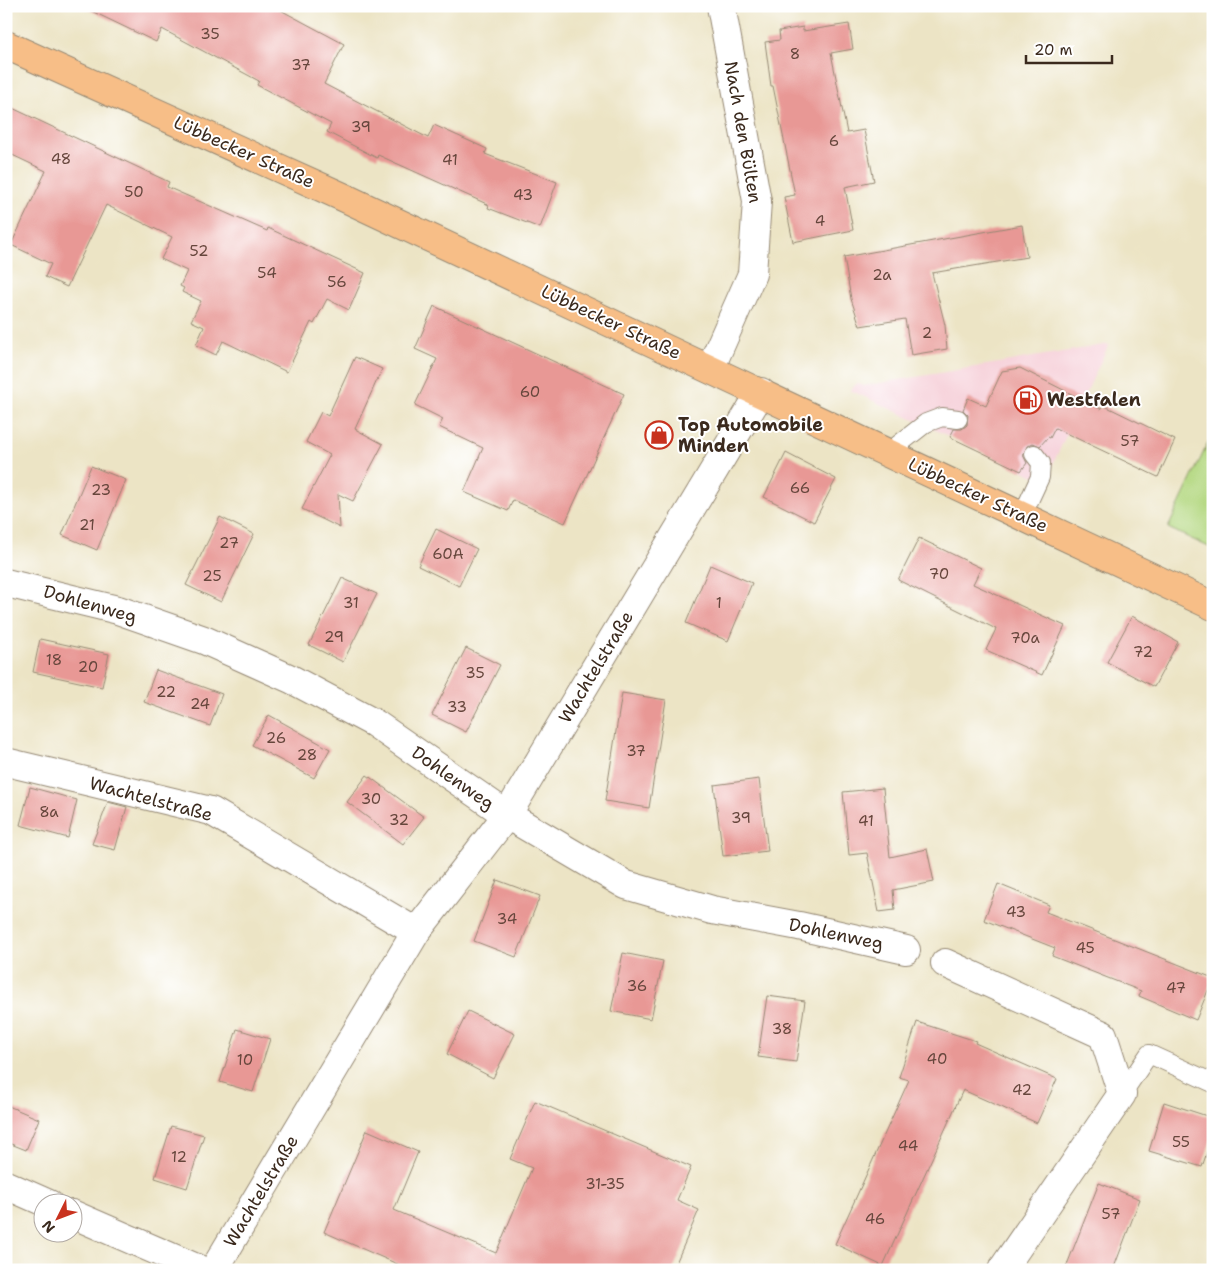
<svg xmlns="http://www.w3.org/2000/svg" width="1219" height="1276" font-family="'Shantell Sans',sans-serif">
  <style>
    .built { fill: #f6cfd8 }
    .green { fill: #b4d881; stroke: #788150 }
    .building { fill: #e89895 }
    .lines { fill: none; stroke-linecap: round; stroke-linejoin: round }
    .lane-casing { stroke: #948772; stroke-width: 20 }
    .street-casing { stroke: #948772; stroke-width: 30 }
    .primary-casing { stroke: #948772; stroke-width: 30 }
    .lane { stroke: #fff; stroke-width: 18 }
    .street { stroke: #fff; stroke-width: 28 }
    .primary { stroke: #f7be87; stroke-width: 28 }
    .labels { text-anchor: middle; stroke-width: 4; stroke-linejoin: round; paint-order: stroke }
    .number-label { font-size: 15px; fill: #66463c }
    .street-label { font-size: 18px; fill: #3b2a1e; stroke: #fff }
    .poi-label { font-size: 18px; font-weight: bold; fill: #3b2a1e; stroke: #fff; text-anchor: start }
  </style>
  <rect width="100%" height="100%" fill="#fff"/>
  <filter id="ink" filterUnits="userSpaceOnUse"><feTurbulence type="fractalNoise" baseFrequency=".02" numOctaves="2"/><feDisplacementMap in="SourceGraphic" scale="10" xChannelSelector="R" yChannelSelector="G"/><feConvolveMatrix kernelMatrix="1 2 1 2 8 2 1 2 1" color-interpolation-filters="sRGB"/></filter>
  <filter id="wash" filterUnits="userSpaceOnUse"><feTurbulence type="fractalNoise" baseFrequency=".0096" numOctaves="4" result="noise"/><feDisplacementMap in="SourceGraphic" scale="20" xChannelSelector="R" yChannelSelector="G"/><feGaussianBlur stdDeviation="1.12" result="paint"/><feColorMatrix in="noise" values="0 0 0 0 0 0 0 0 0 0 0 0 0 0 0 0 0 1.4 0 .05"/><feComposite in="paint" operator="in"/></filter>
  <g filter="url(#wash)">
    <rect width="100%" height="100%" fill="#ece4c5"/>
    <path class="built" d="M 1109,344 L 1045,481 L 850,390 L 858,383 L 863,386 Z"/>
    <path class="green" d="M 1213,432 L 1213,549 L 1168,528 Z"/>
    <g id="blocks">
      <path class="building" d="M 81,6 L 273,6 L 344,44 L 324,84 L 428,138 L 434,125 L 487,149 L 485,154 L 557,182 L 540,228 L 488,208 L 489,205 L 378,155 L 377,158 L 327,132 L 331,124 L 257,85 L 259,81 L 162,29 L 156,42 Z
        M 849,24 L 853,49 L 831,53 L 847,133 L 864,130 L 874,181 L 845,187 L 853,230 L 793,242 L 784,197 L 795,195 L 773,86 L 771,86 L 765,42 L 780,40 L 779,31 L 803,27 L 803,31 Z
        M 6,105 L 169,182 L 167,187 L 267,231 L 268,228 L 365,273 L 349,310 L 327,299 L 314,324 L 311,322 L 287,372 L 223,341 L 216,355 L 196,345 L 204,327 L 191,321 L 201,301 L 182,292 L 184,288 L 180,286 L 187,271 L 161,259 L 172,237 L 106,205 L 67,287 L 45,277 L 51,264 L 11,245 L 46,171 L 6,152 Z
        M 1022,225 L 1027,257 L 932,273 L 945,325 L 947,349 L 911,355 L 905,319 L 860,326 L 851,299 L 844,257 Z
        M 434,306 L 624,394 L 565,523 L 513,500 L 508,511 L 464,492 L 483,448 L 439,427 L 443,419 L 415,405 L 437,359 L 415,349 Z
        M 355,357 L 382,369 L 355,429 L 383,444 L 353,501 L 338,494 L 340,528 L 302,509 L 330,455 L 306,442 L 321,412 L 328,416 Z
        M 1020,368 L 1101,409 L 1103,405 L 1175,440 L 1158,477 L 1055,428 L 1050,438 L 1048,437 L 1040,446 L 1033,443 L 1027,446 L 1023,455 L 1027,463 L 1021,471 L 950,437 L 954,429 L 962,429 L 967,425 L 968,415 L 963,410 L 968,398 L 986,406 L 1002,371 Z
        M 786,453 L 836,479 L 814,522 L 764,497 Z
        M 91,466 L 126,480 L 97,550 L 62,535 Z
        M 220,517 L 254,534 L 221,602 L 186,585 Z
        M 436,529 L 477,549 L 459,586 L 418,566 Z
        M 919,538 L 981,568 L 973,584 L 1065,626 L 1042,675 L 986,650 L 996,629 L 898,580 Z
        M 710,565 L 752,583 L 728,641 L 686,623 Z
        M 342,578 L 377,594 L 343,662 L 309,645 Z
        M 1132,616 L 1178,642 L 1154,687 L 1107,662 Z
        M 40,639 L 109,654 L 102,687 L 33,672 Z
        M 466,648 L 500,665 L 466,732 L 432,715 Z
        M 156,670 L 222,694 L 210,726 L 144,702 Z
        M 622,693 L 666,700 L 649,808 L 605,801 Z
        M 269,715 L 330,749 L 314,778 L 252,745 Z
        M 367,775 L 424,817 L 403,844 L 347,802 Z
        M 759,779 L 768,851 L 723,856 L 714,785 Z
        M 30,787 L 77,800 L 68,838 L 20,825 Z
        M 883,788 L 890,857 L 927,849 L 934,882 L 893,890 L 895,910 L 879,912 L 867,853 L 849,855 L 843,792 Z
        M 108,802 L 127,807 L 115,850 L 92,844 Z
        M 497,880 L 540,896 L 516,957 L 474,941 Z
        M 998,884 L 1049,905 L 1046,912 L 1213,978 L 1196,1020 L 1139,996 L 1141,991 L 1052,956 L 1055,948 L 984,920 Z
        M 623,953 L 663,961 L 651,1019 L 611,1011 Z
        M 767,996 L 805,1001 L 796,1062 L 758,1057 Z
        M 468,1011 L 515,1034 L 493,1078 L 447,1054 Z
        M 917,1022 L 976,1041 L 975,1043 L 1057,1079 L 1037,1123 L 963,1090 L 883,1266 L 835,1244 L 909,1080 L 899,1077 Z
        M 237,1029 L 270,1039 L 253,1092 L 220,1082 Z
        M 535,1101 L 691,1167 L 677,1200 L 699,1210 L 673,1270 L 411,1270 L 324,1232 L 367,1130 L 418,1152 L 394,1210 L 496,1253 L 532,1168 L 510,1159 Z
        M 1164,1102 L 1213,1118 L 1213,1134 L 1202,1167 L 1149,1151 Z
        M 6,1105 L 39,1119 L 26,1150 L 6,1142 Z
        M 171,1126 L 204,1135 L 187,1188 L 155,1178 Z
        M 1099,1183 L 1140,1199 L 1113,1270 L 1065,1270 Z"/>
    </g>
  </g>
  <g filter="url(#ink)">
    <use href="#blocks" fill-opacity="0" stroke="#948772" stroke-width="1"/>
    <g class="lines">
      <g class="lane-casing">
        <path id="lane" d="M 889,452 L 926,423 L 942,417 L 958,419
          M 1022,516 L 1040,477 L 1041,463 L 1034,454
          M 1122,1094 L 1149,1054 L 1213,1083"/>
      </g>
      <g class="street-casing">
        <path id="street" d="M 710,369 L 752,274 L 757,201 L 721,6
          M 6,583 L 118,610 L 204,640 L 291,679 L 374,723 L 507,815 L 626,885 L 712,910 L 799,926 L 906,950
          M 6,762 L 211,811 L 416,932
          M 945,963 L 1103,1035 L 1122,1094 L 1002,1270
          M 6,1185 L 49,1204
          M 72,1214 L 201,1270
          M 214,1270 L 416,932 L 507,815 L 761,392"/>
      </g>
      <g class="primary-casing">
        <path id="primary" d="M 6,45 L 343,197 L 1213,606"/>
      </g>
      <use href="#lane" class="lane"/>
      <use href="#street" class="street"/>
      <use href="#primary" class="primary"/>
    </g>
  </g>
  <defs>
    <g id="fuel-ring" transform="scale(1.4375)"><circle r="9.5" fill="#fff" stroke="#c8321e" stroke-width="1.5"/><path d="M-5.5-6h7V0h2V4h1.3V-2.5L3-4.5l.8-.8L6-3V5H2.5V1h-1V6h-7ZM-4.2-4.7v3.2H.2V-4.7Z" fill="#c8321e"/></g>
    <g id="shop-ring" transform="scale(1.4375)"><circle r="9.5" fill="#fff" stroke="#c8321e" stroke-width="1.5"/><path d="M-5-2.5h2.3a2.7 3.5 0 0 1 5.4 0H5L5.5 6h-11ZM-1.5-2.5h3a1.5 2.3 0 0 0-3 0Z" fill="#c8321e"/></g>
  </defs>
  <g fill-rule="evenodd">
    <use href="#fuel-ring" x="1028" y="400"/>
    <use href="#shop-ring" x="659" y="435"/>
  </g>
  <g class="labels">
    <g class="number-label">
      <text x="210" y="39">35</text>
      <text x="795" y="59">8</text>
      <text x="301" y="70">37</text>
      <text x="361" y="132">39</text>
      <text x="834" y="146">6</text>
      <text x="61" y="164">48</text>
      <text x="450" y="165">41</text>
      <text x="134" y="197">50</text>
      <text x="523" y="200">43</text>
      <text x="820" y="226">4</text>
      <text x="199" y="256">52</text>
      <text x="267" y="278">54</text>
      <text x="882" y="280">2a</text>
      <text x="337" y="287">56</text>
      <text x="927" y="338">2</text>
      <text x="530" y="397">60</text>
      <text x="1130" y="446">57</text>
      <text x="800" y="493">66</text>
      <text x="101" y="495">23</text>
      <text x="87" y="530">21</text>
      <text x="229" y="548">27</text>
      <text x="448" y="559">60A</text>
      <text x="939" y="579">70</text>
      <text x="212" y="581">25</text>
      <text x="351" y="608">31</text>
      <text x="719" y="608">1</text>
      <text x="334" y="642">29</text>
      <text x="1025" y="643">70a</text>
      <text x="1143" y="657">72</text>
      <text x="54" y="665">18</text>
      <text x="88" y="672">20</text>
      <text x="475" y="678">35</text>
      <text x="166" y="697">22</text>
      <text x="200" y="709">24</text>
      <text x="457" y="712">33</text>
      <text x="276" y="743">26</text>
      <text x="636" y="756">37</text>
      <text x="307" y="760">28</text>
      <text x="371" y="804">30</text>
      <text x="49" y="817">8a</text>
      <text x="741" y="823">39</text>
      <text x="399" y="825">32</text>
      <text x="866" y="826">41</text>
      <text x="1016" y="917">43</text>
      <text x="507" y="924">34</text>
      <text x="1085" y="953">45</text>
      <text x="637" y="991">36</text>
      <text x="1176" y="993">47</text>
      <text x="782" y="1034">38</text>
      <text x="937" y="1064">40</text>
      <text x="245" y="1065">10</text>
      <text x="1022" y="1095">42</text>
      <text x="1181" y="1147">55</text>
      <text x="908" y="1151">44</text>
      <text x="179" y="1162">12</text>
      <text x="605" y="1189">31-35</text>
      <text x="1111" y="1219">57</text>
      <text x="875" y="1224">46</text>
    </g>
    <g class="street-label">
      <text transform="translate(743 132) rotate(80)" y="6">Nach den Bülten</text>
      <text transform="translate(244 152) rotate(24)" y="6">Lübbecker Straße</text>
      <text transform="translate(611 322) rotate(25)" y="6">Lübbecker Straße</text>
      <text transform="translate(978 495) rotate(25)" y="6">Lübbecker Straße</text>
      <text transform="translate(90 604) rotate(16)" y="6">Dohlenweg</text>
      <text transform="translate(596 667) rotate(-59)" y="6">Wachtelstraße</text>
      <text transform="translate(453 778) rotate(35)" y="6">Dohlenweg</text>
      <text transform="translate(151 799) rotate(15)" y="6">Wachtelstraße</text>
      <text transform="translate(836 934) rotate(12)" y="6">Dohlenweg</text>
      <text transform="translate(261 1191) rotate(-59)" y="6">Wachtelstraße</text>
    </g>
    <g class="poi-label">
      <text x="1047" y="406">Westfalen</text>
      <text x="678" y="431">Top Automobile<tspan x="678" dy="21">Minden</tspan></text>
    </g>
  </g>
  <rect width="1219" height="1276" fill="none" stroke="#fff" stroke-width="25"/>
  <g transform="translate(58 1218) rotate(228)"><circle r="24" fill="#ffffff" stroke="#b1aaa5"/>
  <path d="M0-4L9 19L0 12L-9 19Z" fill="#c8321e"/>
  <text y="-8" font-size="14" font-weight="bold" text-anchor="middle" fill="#3b2a1e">N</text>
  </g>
  <path d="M1026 55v8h86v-8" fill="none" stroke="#3b2a1e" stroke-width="2.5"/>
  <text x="1034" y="55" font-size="15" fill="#3b2a1e" stroke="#ffffff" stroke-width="4" paint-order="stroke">20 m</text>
</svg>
